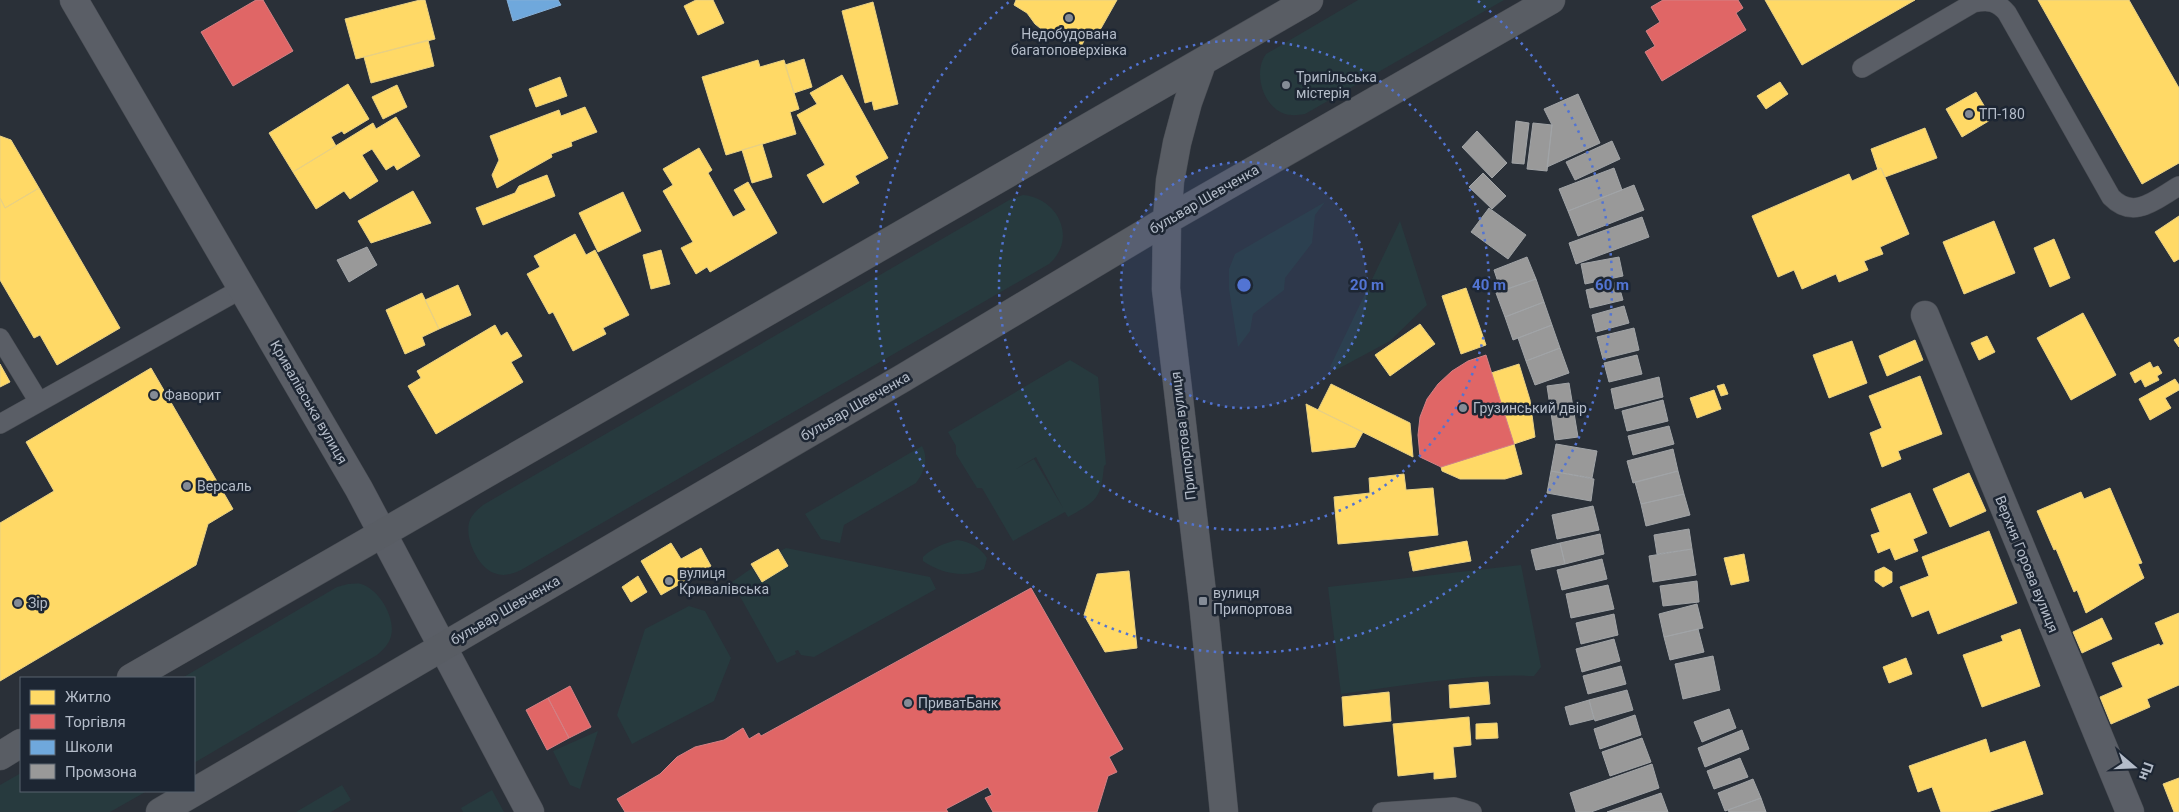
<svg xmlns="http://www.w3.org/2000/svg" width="2179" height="812" font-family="Roboto,sans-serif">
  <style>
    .green { fill: #273a3e; fill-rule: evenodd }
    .homes { fill: #ffd966; stroke: #e8d084 }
    .shops { fill: #e06666; stroke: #d38084 }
    .schools { fill: #6fa8dc; stroke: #84aed6 }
    .industry { fill: #999; stroke: #a1a4a7 }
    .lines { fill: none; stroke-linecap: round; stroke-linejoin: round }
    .lane-casing { stroke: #484c53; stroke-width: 20 }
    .street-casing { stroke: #484c53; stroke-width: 29 }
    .secondary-casing { stroke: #484c53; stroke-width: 29 }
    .lane { stroke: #5a5e66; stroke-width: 19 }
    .street { stroke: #5a5e66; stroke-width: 28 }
    .secondary { stroke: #595d64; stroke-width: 28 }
    .ring { fill: none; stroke: #5274d3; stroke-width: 2.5; stroke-dasharray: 2.5 5 }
    .poi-dot { fill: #848b96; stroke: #1d2633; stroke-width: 2 }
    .labels { text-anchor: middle; stroke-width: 5; stroke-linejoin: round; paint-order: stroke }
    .poi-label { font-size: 14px; fill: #b4bcc9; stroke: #1d2633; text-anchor: start }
    .street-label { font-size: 14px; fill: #b4bcc9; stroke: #1d2633 }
    .centre { fill: #5274d3; stroke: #1d2633; stroke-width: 2.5 }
    .ring-label { font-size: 15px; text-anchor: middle; font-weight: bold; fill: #5274d3; stroke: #1d2633; stroke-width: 5; stroke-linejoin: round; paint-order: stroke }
  </style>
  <rect width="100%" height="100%" fill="#2a3038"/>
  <path class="green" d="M 1358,0 L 1504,0 L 1305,114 C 1298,115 1292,116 1285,114 C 1262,106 1253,72 1266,54 Z
    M 1023,195 C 1058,198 1078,239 1049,264 L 521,570 C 512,574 504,577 494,573 C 478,567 465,539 469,523 C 471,515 477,510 483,505 L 1011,199 Z
    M 1325,202 L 1315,215 L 1312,243 L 1285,278 L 1284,290 L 1253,314 L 1250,331 L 1238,347 L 1229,289 L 1229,269 L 1235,254 Z
    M 1400,221 L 1427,305 L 1390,341 L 1336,370 L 1330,367 Z
    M 1070,360 L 1098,377 L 1106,464 L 1104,466 C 1101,500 1096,501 1068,517 L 1065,512 L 1013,541 L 982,488 L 977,488 L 956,454 L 956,446 L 948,432 ZM 1036,457 L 1063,508 L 1034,459 L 1016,469 Z
    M 922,446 C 929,459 924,472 916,483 L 844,525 L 840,543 L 821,539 L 805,514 Z
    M 957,540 C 970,542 979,546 987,558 L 984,569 C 965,579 940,573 923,561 L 923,557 C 932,548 945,543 957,540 Z
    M 786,548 L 930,577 L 936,589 L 814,657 L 801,655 L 798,650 L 795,651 L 796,654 L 777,663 L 732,582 L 752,568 L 761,582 L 789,566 L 780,551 Z
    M 1521,565 L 1541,667 L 1534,676 C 1473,673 1402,686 1341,694 L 1328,587 Z
    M 348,584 C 352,584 357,583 361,584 C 379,589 396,618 391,636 C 389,644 383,650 377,655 L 194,763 L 194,678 L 182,678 L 337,587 Z
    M 689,606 L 705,611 L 731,658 L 714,701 L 632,744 L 617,715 L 645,629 Z
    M 598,731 L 580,789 L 570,785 L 553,751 Z
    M 21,773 L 21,791 L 147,791 L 110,812 L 0,812 L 0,785 Z
    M 342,785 L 351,800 L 331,812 L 296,812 Z
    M 492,790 L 504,812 L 463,812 L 461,808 Z"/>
  <path class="homes" d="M 420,0 L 425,0 L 435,39 L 356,59 L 345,19 Z
    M 696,0 L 713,0 L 724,23 L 698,35 L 684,6 Z
    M 1016,0 L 1117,0 L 1095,39 L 1087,34 L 1082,45 L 1068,37 L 1056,37 L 1045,32 L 1035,24 L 1027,13 L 1014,5 Z
    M 1765,0 L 1915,0 L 1802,65 Z
    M 2038,0 L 2129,0 L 2179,88 L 2179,163 L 2142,184 Z
    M 873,2 L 898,104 L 874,110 L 872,101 L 865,103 L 842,11 Z
    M 428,40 L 434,66 L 371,83 L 364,57 Z
    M 804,59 L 812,87 L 794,93 L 785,65 Z
    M 758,60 L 760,67 L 784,60 L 799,109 L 790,112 L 796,134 L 726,155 L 702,77 Z
    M 842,75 L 888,158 L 855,176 L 859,183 L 823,203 L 807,175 L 825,165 L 797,115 L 817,104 L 810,93 Z
    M 560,77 L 567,96 L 536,107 L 529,89 Z
    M 1780,82 L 1788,94 L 1766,109 L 1757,96 Z
    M 348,84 L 369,119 L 344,134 L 342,131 L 331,137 L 336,146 L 293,172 L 269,133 Z
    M 397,85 L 407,107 L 383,119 L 372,97 Z
    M 1976,92 L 1992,119 L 1962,137 L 1946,109 Z
    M 585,107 L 597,132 L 571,142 L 572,146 L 551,154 L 552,157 L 497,188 L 492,175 L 499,160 L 490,136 L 559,110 L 561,116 Z
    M 396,117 L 420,156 L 397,170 L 394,165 L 386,170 L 372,149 L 362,155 L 378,181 L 350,199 L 344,191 L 316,209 L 293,172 L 373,123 L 376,129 Z
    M 1925,128 L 1937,158 L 1885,177 L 1881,168 L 1878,170 L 1871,149 Z
    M 0,136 L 11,140 L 39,188 L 5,208 L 0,198 Z
    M 762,144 L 772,177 L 752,183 L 742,150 Z
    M 699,148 L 712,170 L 708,173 L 733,217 L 746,210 L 734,190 L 748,182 L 777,233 L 710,272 L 707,267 L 696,274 L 681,248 L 693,242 L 663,191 L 673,185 L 663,169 Z
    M 1881,168 L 1909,234 L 1880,247 L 1883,254 L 1864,261 L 1868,270 L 1839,282 L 1836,274 L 1802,289 L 1794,270 L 1778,277 L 1752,216 L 1849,174 L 1852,181 Z
    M 547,175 L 555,196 L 483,225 L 476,208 L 515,193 L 519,186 Z
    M 39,188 L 120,328 L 57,365 L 40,335 L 34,338 L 0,280 L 0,198 L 5,208 Z
    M 413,191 L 431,223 L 371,243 L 358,221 Z
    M 623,192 L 641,231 L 598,252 L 579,213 Z
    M 2179,216 L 2179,259 L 2174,262 L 2155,232 Z
    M 1994,221 L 2015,273 L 1964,294 L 1943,242 Z
    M 575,234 L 586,255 L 595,250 L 629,315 L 603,328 L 606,334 L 573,351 L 553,312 L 549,314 L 527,274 L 540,267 L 534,256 Z
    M 2054,239 L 2070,278 L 2050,287 L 2034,248 Z
    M 661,250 L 670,284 L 651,289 L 643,255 Z
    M 458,285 L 471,315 L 439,329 L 425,300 Z
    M 1466,288 L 1486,345 L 1461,354 L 1442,296 Z
    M 422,293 L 439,329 L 422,337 L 425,345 L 405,354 L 386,310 Z
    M 2083,313 L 2116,375 L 2071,400 L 2037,338 Z
    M 1420,324 L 1435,344 L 1390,376 L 1375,355 Z
    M 495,325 L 501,336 L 507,332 L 522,356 L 511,362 L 523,382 L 436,434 L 408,386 L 421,378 L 417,371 Z
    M 1987,336 L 1995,352 L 1979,360 L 1971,343 Z
    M 2179,337 L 2179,347 L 2174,340 Z
    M 1915,340 L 1923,360 L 1887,376 L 1879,356 Z
    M 1852,341 L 1867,383 L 1829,398 L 1813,355 Z
    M 2150,362 L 2153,368 L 2158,366 L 2162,373 L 2157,376 L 2159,380 L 2145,387 L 2141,379 L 2135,383 L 2130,373 Z
    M 0,364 L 10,382 L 0,387 Z
    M 1519,364 L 1530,400 L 1535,437 L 1514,444 L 1491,373 Z
    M 151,368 L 233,509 L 208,524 L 196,565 L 0,681 L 0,523 L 54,491 L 26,442 Z
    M 1920,376 L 1942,434 L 1898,451 L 1901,459 L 1882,467 L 1870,433 L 1882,428 L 1869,396 Z
    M 2175,379 L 2179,385 L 2179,390 L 2165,398 L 2171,408 L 2150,420 L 2139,399 Z
    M 1331,384 L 1410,423 L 1413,457 L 1318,410 Z
    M 1724,384 L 1728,394 L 1721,396 L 1717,386 Z
    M 1714,390 L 1721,409 L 1697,418 L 1690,398 Z
    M 1306,404 L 1363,432 L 1355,447 L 1312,452 Z
    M 1514,444 L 1522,474 L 1505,479 L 1460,479 L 1442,471 L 1441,467 Z
    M 1969,473 L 1986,511 L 1950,527 L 1933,489 Z
    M 1404,474 L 1406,490 L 1433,488 L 1438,535 L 1338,544 L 1334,497 L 1370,493 L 1369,478 Z
    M 2110,488 L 2142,563 L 2138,564 L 2144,578 L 2086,613 L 2077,590 L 2074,592 L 2056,549 L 2054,550 L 2037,511 L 2081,492 L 2084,499 Z
    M 1910,493 L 1927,533 L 1913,539 L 1918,551 L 1895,560 L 1890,548 L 1878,553 L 1871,535 L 1880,532 L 1871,509 Z
    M 1989,531 L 2017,603 L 1938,634 L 1929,610 L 1912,617 L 1900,587 L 1929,576 L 1922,557 Z
    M 1467,541 L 1471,561 L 1413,571 L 1409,552 Z
    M 671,543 L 681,559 L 701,548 L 711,566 L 661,595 L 641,561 Z
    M 778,549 L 788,566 L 762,582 L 751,564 Z
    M 1744,554 L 1749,581 L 1731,585 L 1724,558 Z
    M 1884,567 L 1892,572 L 1892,582 L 1883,587 L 1875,581 L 1875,571 Z
    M 1129,571 L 1137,648 L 1105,652 L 1084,615 L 1097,574 Z
    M 638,576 L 647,592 L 631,602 L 622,587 Z
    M 2179,613 L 2179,685 L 2147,699 L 2150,707 L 2111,724 L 2100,697 L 2123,687 L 2112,663 L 2159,644 L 2160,646 L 2164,644 L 2155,623 Z
    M 2102,618 L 2112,639 L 2082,653 L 2073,632 Z
    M 2020,629 L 2040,686 L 1982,707 L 1963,655 L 2003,641 L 2001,636 Z
    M 1906,658 L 1912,674 L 1889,683 L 1883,667 Z
    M 1488,682 L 1490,704 L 1450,708 L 1449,685 Z
    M 1389,692 L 1391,721 L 1344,726 L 1342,697 Z
    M 1469,717 L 1471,745 L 1453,747 L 1456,777 L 1434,779 L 1434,772 L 1398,776 L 1393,724 Z
    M 1497,723 L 1498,738 L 1476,739 L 1476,724 Z
    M 1986,739 L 1990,753 L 2025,741 L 2043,794 L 1988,812 L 1941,812 L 1932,787 L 1918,792 L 1909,766 Z
    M 2179,778 L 2179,812 L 2174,812 L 2163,784 Z"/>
  <path class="shops" d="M 256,0 L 263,0 L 293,51 L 233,86 L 201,32 Z
    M 1663,0 L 1738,0 L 1743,8 L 1736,13 L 1746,30 L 1662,81 L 1645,52 L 1655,46 L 1646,31 L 1660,22 L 1651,7 Z
    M 1486,355 L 1514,444 L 1441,467 L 1420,457 L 1418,435 L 1420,417 L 1427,399 L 1438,384 L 1452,371 L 1468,361 Z
    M 1031,588 L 1123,749 L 1109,757 L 1117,772 L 1108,776 L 1097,812 L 993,812 L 985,798 L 992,795 L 988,787 L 946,809 L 948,812 L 625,812 L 617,799 L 660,774 L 677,757 L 695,747 L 724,740 L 743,728 L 749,739 L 759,733 L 761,736 Z
    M 570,686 L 591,727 L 569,738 L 548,698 Z
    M 548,698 L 569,738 L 547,750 L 526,710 Z"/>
  <path class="schools" d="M 507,0 L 558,0 L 561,5 L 513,21 Z"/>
  <path class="industry" d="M 1578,94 L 1600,143 L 1547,167 L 1552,125 L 1544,109 Z
    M 1516,121 L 1529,123 L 1524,164 L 1512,163 Z
    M 1533,123 L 1552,125 L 1547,171 L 1527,169 Z
    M 1477,131 L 1507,163 L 1492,178 L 1462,147 Z
    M 1612,141 L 1620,159 L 1575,180 L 1566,162 Z
    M 1614,168 L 1622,190 L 1568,211 L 1559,189 Z
    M 1483,173 L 1506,196 L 1492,209 L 1469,187 Z
    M 1634,185 L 1644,210 L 1578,236 L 1568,211 Z
    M 1489,208 L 1526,235 L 1508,259 L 1471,232 Z
    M 1642,217 L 1649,237 L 1576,264 L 1569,243 Z
    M 367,247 L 377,265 L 349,282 L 337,260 Z
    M 1527,257 L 1536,279 L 1501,291 L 1494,270 Z
    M 1619,257 L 1623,276 L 1585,284 L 1581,264 Z
    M 1536,279 L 1544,302 L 1505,317 L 1496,293 Z
    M 1618,282 L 1623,300 L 1590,308 L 1586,290 Z
    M 1544,302 L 1552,325 L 1513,340 L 1505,317 Z
    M 1624,306 L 1629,323 L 1596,332 L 1592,315 Z
    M 1552,325 L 1560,348 L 1526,361 L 1518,338 Z
    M 1634,328 L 1639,350 L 1603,359 L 1597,337 Z
    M 1560,348 L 1569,373 L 1535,385 L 1526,361 Z
    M 1637,355 L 1642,374 L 1609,382 L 1604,363 Z
    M 1659,377 L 1663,397 L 1615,409 L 1611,389 Z
    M 1569,383 L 1578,437 L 1555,440 L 1547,386 Z
    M 1663,400 L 1668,421 L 1627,431 L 1622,411 Z
    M 1669,426 L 1674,444 L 1633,455 L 1628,436 Z
    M 1556,444 L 1597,451 L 1592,478 L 1551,471 Z
    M 1673,449 L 1678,471 L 1633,483 L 1627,461 Z
    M 1551,471 L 1594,479 L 1591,501 L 1547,493 Z
    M 1678,471 L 1684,494 L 1641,504 L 1635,482 Z
    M 1684,494 L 1690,515 L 1646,526 L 1641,504 Z
    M 1593,506 L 1599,530 L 1557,539 L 1552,515 Z
    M 1689,529 L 1692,549 L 1657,554 L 1654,535 Z
    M 1600,534 L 1604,554 L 1565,564 L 1560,543 Z
    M 1560,543 L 1565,564 L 1536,570 L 1531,550 Z
    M 1692,549 L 1696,575 L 1653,582 L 1649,556 Z
    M 1602,559 L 1607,579 L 1562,590 L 1557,570 Z
    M 1697,581 L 1699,602 L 1663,606 L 1660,586 Z
    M 1608,585 L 1614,609 L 1571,618 L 1566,594 Z
    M 1697,604 L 1703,628 L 1664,637 L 1659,614 Z
    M 1614,614 L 1618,635 L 1581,644 L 1576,623 Z
    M 1698,629 L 1704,652 L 1670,660 L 1664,637 Z
    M 1614,639 L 1620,661 L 1582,672 L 1576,649 Z
    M 1713,656 L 1720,690 L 1683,699 L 1675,664 Z
    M 1621,666 L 1626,684 L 1588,694 L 1583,676 Z
    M 1627,690 L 1633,710 L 1595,721 L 1589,700 Z
    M 1589,700 L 1594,719 L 1570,725 L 1565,707 Z
    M 1729,709 L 1736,728 L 1702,742 L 1694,722 Z
    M 1635,715 L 1641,735 L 1600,749 L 1594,729 Z
    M 1742,730 L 1749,749 L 1705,767 L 1698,748 Z
    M 1642,738 L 1651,762 L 1610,776 L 1602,752 Z
    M 1740,758 L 1748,777 L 1714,789 L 1707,771 Z
    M 1652,764 L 1659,788 L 1591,812 L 1576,812 L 1570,793 Z
    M 1753,779 L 1761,798 L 1725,811 L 1718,793 Z
    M 1661,793 L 1668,812 L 1607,812 Z
    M 1761,798 L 1766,812 L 1729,812 L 1728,810 Z"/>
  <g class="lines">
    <g class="lane-casing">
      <path id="lane" d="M 1862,68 L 1973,3 C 1988,0 1997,1 2007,13 L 2111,197 C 2134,221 2156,199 2179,186
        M 0,338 L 39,402
        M 0,424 L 243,288
        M 1382,812 L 1454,807 L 1472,812"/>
    </g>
    <g class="street-casing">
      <path id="street" d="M 74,0 L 359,489 L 530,812
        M 1925,315 L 2130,812"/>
    </g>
    <g class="secondary-casing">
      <path id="secondary" d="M 1202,63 L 1188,102 L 1177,143 L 1170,181 L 1167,220 L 1166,289 L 1203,601 L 1224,812
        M 131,678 L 1309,0
        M 0,756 L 21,743
        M 160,812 L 903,378 L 1167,220 L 1551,0"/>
    </g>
    <use href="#lane" class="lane"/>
    <use href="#street" class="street"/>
    <use href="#secondary" class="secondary"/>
  </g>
  <circle cx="1244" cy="285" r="123" fill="#5274d3" fill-opacity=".12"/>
  <g class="ring">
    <circle cx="1244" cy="285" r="123"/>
    <circle cx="1244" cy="285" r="245"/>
    <path d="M1478 1A368 368 0 1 1 1010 1"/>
  </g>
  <g class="poi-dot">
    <circle cx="1069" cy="18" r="5"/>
    <circle cx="1286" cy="85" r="5"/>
    <circle cx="1969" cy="114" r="5"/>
    <circle cx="154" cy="395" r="5"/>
    <circle cx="1463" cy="408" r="5"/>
    <circle cx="187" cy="486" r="5"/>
    <circle cx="669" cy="581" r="5"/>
    <rect x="1198" y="596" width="10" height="10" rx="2.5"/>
    <circle cx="18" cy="603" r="5"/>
    <circle cx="908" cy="703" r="5"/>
  </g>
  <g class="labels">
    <g class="poi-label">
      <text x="1069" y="39" text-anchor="middle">Недобудована<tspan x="1069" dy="16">багатоповерхівка</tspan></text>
      <text x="1296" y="82">Трипільська<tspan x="1296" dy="16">містерія</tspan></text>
      <text x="1979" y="119">ТП-180</text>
      <text x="164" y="400">Фаворит</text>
      <text x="1473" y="413">Грузинський двір</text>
      <text x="197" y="491">Версаль</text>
      <text x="679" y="578">вулиця<tspan x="679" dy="16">Кривалівська</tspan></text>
      <text x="1213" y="598">вулиця<tspan x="1213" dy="16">Припортова</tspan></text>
      <text x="28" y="608">Зір</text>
      <text x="918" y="708">ПриватБанк</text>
    </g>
    <g class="street-label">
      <text transform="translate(1204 199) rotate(-30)" y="5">бульвар Шевченка</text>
      <text transform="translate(309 402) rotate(60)" y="5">Кривалівська вулиця</text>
      <text transform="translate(855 406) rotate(-30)" y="5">бульвар Шевченка</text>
      <text transform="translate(1183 436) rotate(-97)" y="5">Припортова вулиця</text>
      <text transform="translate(2027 564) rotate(68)" y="5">Верхня Горова вулиця</text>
      <text transform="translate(505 610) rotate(-30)" y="5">бульвар Шевченка</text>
    </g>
  </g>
  <circle cx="1244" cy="285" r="8" class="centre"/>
  <g class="ring-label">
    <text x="1367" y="290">20 m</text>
    <text x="1489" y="290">40 m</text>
    <text x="1612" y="290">60 m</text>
  </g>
  <rect x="20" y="677" width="175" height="115" fill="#1d2633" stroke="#59626f"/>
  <rect x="30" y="690" width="25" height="15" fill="#ffd966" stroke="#59626f"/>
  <text x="65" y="702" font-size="15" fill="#b4bcc9">Житло</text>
  <rect x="30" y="714" width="25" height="15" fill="#e06666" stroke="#59626f"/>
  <text x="65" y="727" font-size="15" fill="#b4bcc9">Торгівля</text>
  <rect x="30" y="740" width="25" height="15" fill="#6fa8dc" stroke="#59626f"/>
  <text x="65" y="752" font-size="15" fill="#b4bcc9">Школи</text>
  <rect x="30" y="764" width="25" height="15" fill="#999999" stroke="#59626f"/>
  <text x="65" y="777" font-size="15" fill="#b4bcc9">Промзона</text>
  <g transform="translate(2134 767) rotate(109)" stroke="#1d2633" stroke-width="4" paint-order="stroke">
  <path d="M0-4L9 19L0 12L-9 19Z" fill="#b4bcc9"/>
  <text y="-8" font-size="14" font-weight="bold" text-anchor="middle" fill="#b4bcc9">Пн</text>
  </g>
</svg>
